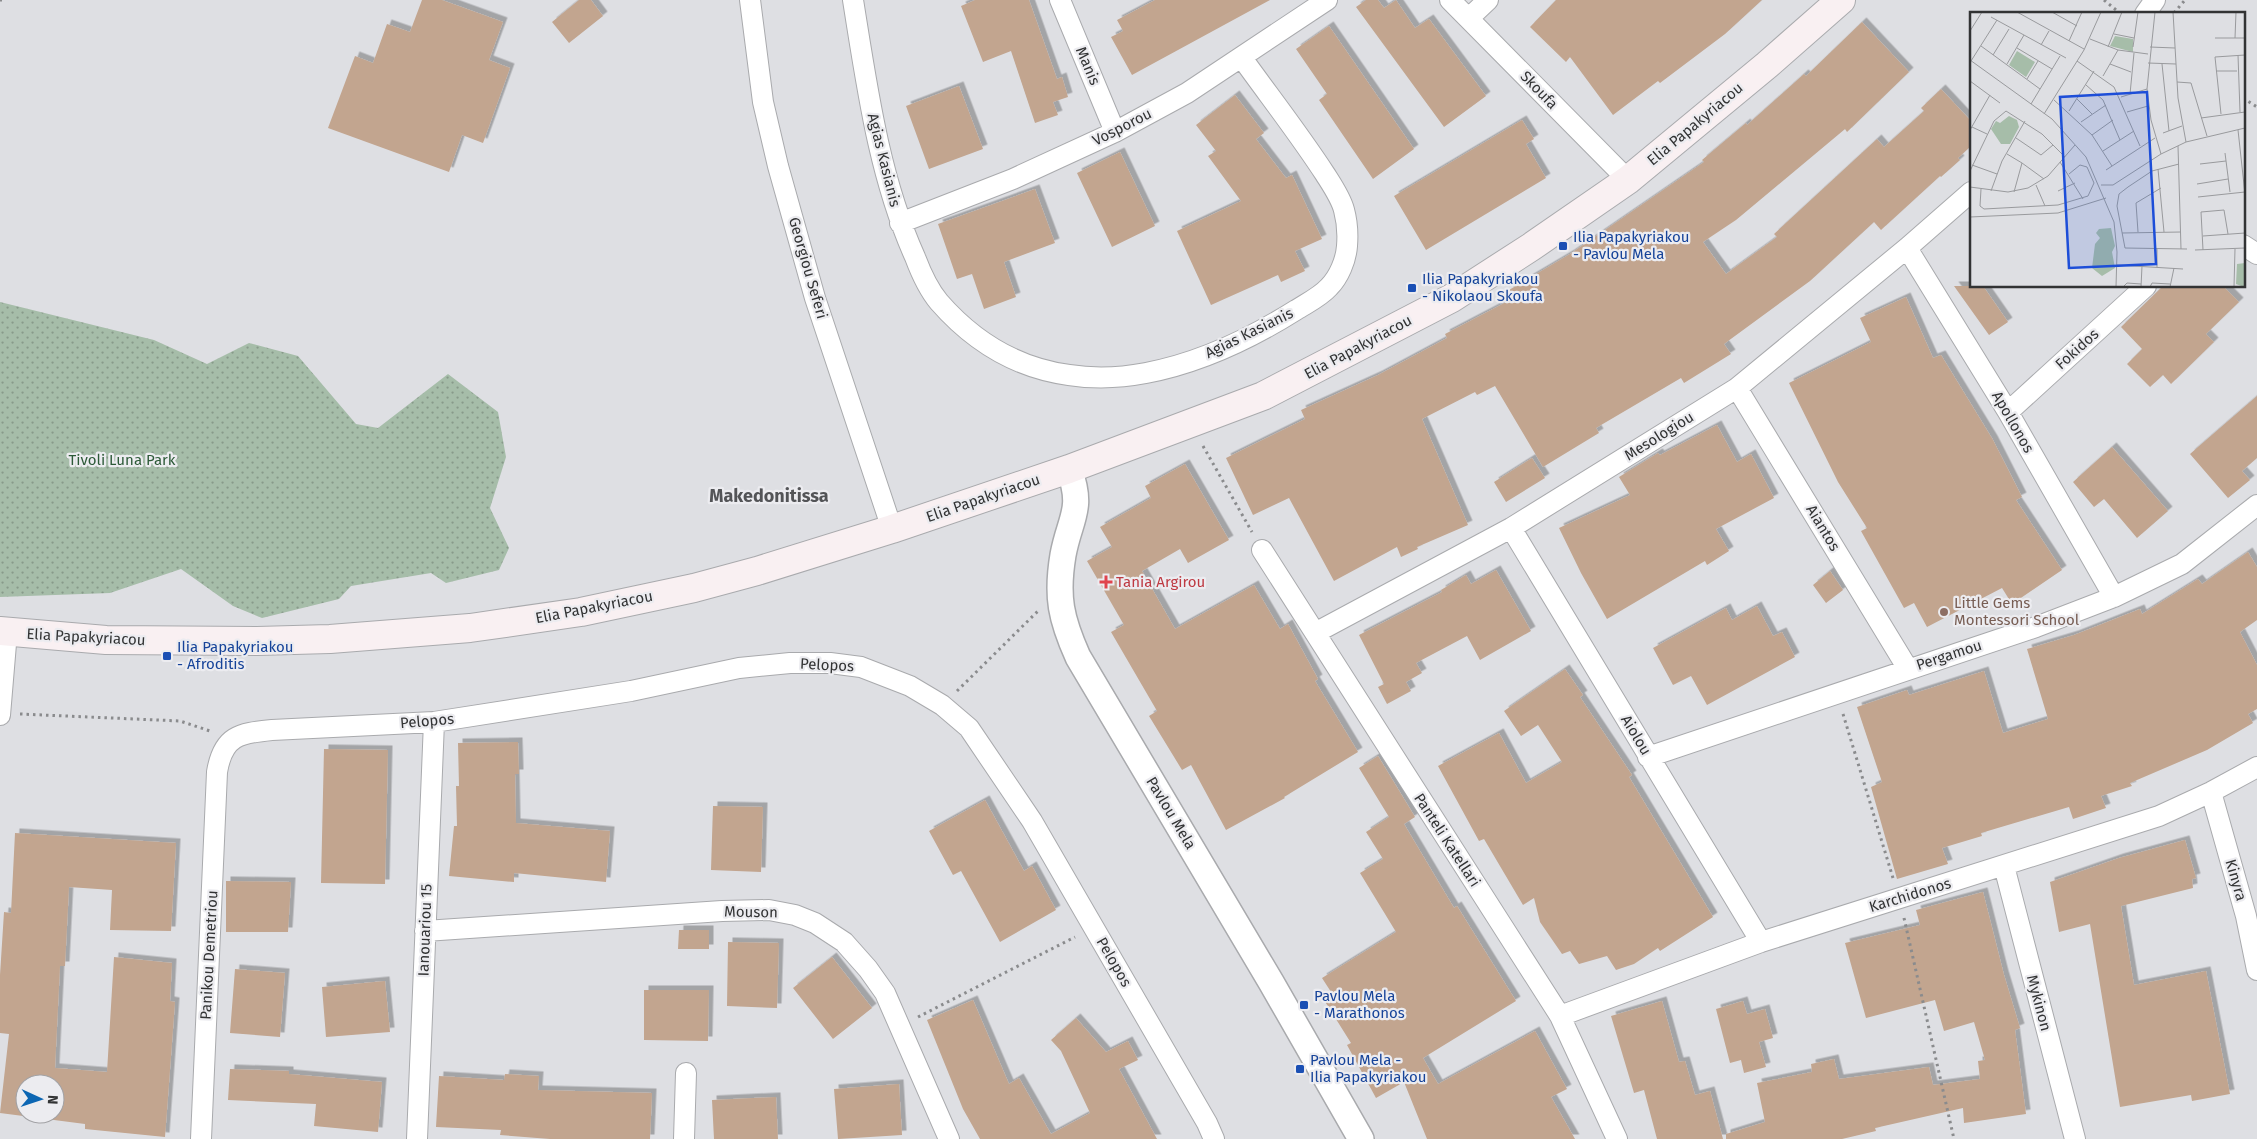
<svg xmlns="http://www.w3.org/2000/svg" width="2257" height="1139" font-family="'Fira Sans',sans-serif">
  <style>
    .park { fill: url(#park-dots) }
    .building { fill: #c2a58f; fill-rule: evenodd; filter: url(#shadow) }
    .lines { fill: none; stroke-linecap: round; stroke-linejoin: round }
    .minor-casing { stroke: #a9aaad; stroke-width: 22 }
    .tertiary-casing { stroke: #a9aaad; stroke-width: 28 }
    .secondary-casing { stroke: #a9aaad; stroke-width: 30 }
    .path { stroke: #8a8b8d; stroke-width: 3; stroke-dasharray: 2.5 4; stroke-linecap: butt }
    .minor { stroke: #fff; stroke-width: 20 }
    .tertiary { stroke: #fff; stroke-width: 25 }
    .secondary { stroke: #f9f0f2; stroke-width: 28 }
    .transit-dot { fill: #1a4fb4; stroke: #ececf0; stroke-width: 2 }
    .health-dot { fill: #e0444e; stroke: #ececf0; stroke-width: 2 }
    .education-dot { fill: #8d6e63; stroke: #ececf0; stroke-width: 2 }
    .labels { text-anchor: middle; stroke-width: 4.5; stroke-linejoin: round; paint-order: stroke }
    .street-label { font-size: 15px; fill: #323334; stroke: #ececf0 }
    .transit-label { font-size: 15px; fill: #164399; stroke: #ececf0; text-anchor: start }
    .park-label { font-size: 15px; fill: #2d5a38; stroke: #ececf0 }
    .health-label { font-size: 15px; fill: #be3a42; stroke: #ececf0; text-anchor: start }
    .education-label { font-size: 15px; fill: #785e54; stroke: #ececf0; text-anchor: start }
    .quarter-label { font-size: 18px; font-weight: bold; fill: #535457; stroke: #ececf0 }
    .inset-road { fill: none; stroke: #999a9d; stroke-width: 1 }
    .view { fill: #1d4ed8; fill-opacity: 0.15; stroke: #1d4ed8; stroke-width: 2.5 }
    .inset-edge { fill: none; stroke: #323334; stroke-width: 2.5 }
  </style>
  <defs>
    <pattern id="park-dots" width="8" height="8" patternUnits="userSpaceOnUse" patternTransform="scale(1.25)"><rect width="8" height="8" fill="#a6bda9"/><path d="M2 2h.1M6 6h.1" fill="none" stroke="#889a8a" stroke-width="1.8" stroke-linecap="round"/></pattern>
    <filter id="shadow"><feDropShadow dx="4.5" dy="-4.5" stdDeviation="0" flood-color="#0004"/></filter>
  </defs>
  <rect width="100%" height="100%" fill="#dedfe3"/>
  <path class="park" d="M 0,302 L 154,340 L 207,364 L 249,343 L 298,356 L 356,424 L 378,428 L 448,374 L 498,412 L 506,457 L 490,508 L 509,548 L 499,570 L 446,583 L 431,573 L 351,586 L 339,599 L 262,618 L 233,606 L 181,569 L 110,593 L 0,597 Z"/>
  <path class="building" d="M 422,0 L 442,0 L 503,22 L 489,60 L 510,68 L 483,143 L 462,135 L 449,172 L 328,128 L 355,56 L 373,63 L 387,24 L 410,32 Z
    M 579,0 L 591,0 L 603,16 L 569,43 L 552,22 Z
    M 975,0 L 1029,0 L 1057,79 L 1062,77 L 1068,97 L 1053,102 L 1058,115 L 1035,123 L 1011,51 L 983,62 L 961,6 Z
    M 1155,0 L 1270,0 L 1132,75 L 1111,37 L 1123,31 L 1117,20 Z
    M 1366,0 L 1378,0 L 1384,8 L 1396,0 L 1415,28 L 1429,19 L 1486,96 L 1444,127 L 1356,7 Z
    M 1556,0 L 1762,0 L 1725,34 L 1660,83 L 1658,81 L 1613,115 L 1570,57 L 1566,62 L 1530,27 Z
    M 1862,22 L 1909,72 L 1847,132 L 1845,129 L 1736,220 L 1703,242 L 1726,274 L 1777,237 L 1774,234 L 1877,139 L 1884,147 L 1924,111 L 1921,108 L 1941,89 L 1971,121 L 1971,146 L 1958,158 L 1960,160 L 1941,177 L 1940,176 L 1881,230 L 1874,222 L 1810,281 L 1724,344 L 1731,354 L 1684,383 L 1681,378 L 1596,428 L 1599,433 L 1543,467 L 1495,386 L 1477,395 L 1475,392 L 1422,419 L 1468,525 L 1417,547 L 1418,549 L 1401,557 L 1397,547 L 1334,581 L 1289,498 L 1253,515 L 1226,458 L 1305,419 L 1301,410 L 1378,375 L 1447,338 L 1445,334 L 1514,298 L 1509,290 L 1570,254 L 1704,162 L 1702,160 L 1746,123 L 1747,125 L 1804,74 L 1806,76 Z
    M 1329,26 L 1414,149 L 1373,179 L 1319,100 L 1327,94 L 1296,49 Z
    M 959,86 L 983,149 L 929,169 L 906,106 Z
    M 1235,95 L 1264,133 L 1256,139 L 1286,178 L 1292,175 L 1322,239 L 1295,251 L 1305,271 L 1281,282 L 1278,275 L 1211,305 L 1177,231 L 1241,201 L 1208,156 L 1216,151 L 1196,125 Z
    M 1522,120 L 1534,139 L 1526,144 L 1546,178 L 1426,250 L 1394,196 Z
    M 1120,152 L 1155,226 L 1112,247 L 1077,173 Z
    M 1035,189 L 1055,243 L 1004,262 L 1016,297 L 984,309 L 972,274 L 957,279 L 938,224 Z
    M 1954,286 L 1983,286 L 2008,322 L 1989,335 Z
    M 2163,286 L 2223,286 L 2239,302 L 2206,334 L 2214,342 L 2171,384 L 2163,375 L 2150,387 L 2127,364 L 2142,349 L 2121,327 Z
    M 1906,297 L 1933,358 L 1941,355 L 1993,440 L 2022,497 L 2016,500 L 2062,570 L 2012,604 L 2002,588 L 1927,627 L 1914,603 L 1904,608 L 1861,531 L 1867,528 L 1838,482 L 1789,383 L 1871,342 L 1860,318 Z
    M 2257,396 L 2257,458 L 2242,471 L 2250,480 L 2228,498 L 2190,454 Z
    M 1717,425 L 1737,462 L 1751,454 L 1774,498 L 1716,529 L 1729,551 L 1707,565 L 1705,561 L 1607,619 L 1581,573 L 1559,528 L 1630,495 L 1619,477 L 1658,453 L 1660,455 Z
    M 2112,447 L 2168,511 L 2137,538 L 2104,499 L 2094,507 L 2073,482 Z
    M 1532,458 L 1545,478 L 1506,502 L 1494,482 Z
    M 1185,464 L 1229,540 L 1188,563 L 1180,549 L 1142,571 L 1175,629 L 1254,585 L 1280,629 L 1288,624 L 1318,679 L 1315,681 L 1358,752 L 1284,797 L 1285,798 L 1226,830 L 1191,765 L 1182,770 L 1149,716 L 1157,711 L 1111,632 L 1124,625 L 1087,561 L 1112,547 L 1100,527 L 1151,498 L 1145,486 Z
    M 2248,552 L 2257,567 L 2257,620 L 2240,632 L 2257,665 L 2257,709 L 2248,714 L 2253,723 L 2207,750 L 2130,783 L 2132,786 L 2101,796 L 2106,808 L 2073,819 L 2069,807 L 1981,833 L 1982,836 L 1942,848 L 1948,864 L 1897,879 L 1871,787 L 1882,782 L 1857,707 L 1907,690 L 1909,695 L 1984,671 L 2003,733 L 2048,719 L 2027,649 L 2074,635 L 2140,609 L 2142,614 L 2198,579 L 2202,584 Z
    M 1496,570 L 1531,631 L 1480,660 L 1467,636 L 1416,663 L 1422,673 L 1406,682 L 1411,691 L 1387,704 L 1378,687 L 1384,684 L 1359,635 L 1442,592 L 1441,590 L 1466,575 L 1471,584 Z
    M 1830,571 L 1843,590 L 1826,603 L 1813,585 Z
    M 1757,606 L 1773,636 L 1782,632 L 1795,657 L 1707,705 L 1691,676 L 1673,685 L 1653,648 L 1726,608 L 1732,620 Z
    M 1565,669 L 1583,695 L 1580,697 L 1632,775 L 1629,777 L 1713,917 L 1660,951 L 1658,948 L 1634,964 L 1616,970 L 1607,956 L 1579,964 L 1570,951 L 1562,954 L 1540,922 L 1534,898 L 1523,905 L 1484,839 L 1479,841 L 1438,766 L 1499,733 L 1526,783 L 1562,762 L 1538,725 L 1521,736 L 1504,711 Z
    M 518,742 L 519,774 L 515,774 L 516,823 L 610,831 L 606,882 L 514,873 L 514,882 L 449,876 L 454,826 L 457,826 L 456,786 L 459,786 L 458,743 Z
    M 324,749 L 388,750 L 385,884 L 321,883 Z
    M 1378,756 L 1415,817 L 1404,824 L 1454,908 L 1457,906 L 1516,1001 L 1423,1058 L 1438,1084 L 1535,1031 L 1567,1089 L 1551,1097 L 1575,1139 L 1427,1139 L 1404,1082 L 1376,1098 L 1347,1045 L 1351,1043 L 1324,1000 L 1333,995 L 1322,978 L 1396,932 L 1360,873 L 1383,859 L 1366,832 L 1389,817 L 1359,768 Z
    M 985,800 L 1024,871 L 1032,866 L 1056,910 L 1000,942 L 961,871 L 953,875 L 929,831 Z
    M 713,806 L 763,807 L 761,872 L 711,870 Z
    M 15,833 L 176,843 L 171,931 L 110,930 L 112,890 L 69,887 L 65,966 L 60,966 L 55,1068 L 107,1072 L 114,957 L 172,963 L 170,1001 L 175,1002 L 165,1137 L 85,1129 L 85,1124 L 0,1113 L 9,1034 L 0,1033 L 0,975 L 4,912 L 11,913 ZM 25,1084 L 55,1084 L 55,1114 L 25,1114 Z
    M 2185,840 L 2196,878 L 2192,879 L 2193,888 L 2121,906 L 2134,985 L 2206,971 L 2230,1094 L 2192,1101 L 2191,1095 L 2120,1107 L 2090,924 L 2059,932 L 2050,882 L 2119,858 Z
    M 226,881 L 291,882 L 288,932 L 226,932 Z
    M 1983,892 L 2004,975 L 2020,1028 L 2015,1030 L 2026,1114 L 1964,1123 L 1963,1108 L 1875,1128 L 1876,1131 L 1842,1139 L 1726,1139 L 1726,1134 L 1765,1122 L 1757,1083 L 1812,1072 L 1811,1064 L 1834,1059 L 1839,1079 L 1929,1067 L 1933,1085 L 1980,1079 L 1978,1061 L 1985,1060 L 1974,1022 L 1944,1031 L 1935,1000 L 1866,1018 L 1845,943 L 1920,925 L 1916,910 Z
    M 679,930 L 709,930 L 709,949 L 678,949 Z
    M 728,942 L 779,943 L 777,1008 L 727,1006 Z
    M 832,957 L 872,1008 L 833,1039 L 793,988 Z
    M 235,969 L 285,973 L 280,1037 L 230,1033 Z
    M 385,981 L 390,1032 L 326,1037 L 322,987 Z
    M 644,990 L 709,990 L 708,1041 L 644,1040 Z
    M 973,1000 L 1009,1084 L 1019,1078 L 1051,1134 L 1090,1113 L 1061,1051 L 1051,1040 L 1076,1018 L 1106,1052 L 1128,1041 L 1138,1060 L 1119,1069 L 1157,1139 L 980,1139 L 963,1109 L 927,1020 Z
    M 1662,1001 L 1679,1062 L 1685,1061 L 1695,1095 L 1710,1091 L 1723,1139 L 1657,1139 L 1644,1090 L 1634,1093 L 1611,1016 Z
    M 1743,1001 L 1747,1014 L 1765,1009 L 1773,1038 L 1759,1042 L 1766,1067 L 1744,1073 L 1741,1060 L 1730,1063 L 1716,1009 Z
    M 230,1069 L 289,1071 L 289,1074 L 382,1082 L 378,1132 L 314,1126 L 316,1104 L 228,1100 Z
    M 505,1074 L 539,1076 L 538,1090 L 652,1093 L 650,1139 L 550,1139 L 500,1135 L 501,1130 L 436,1127 L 439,1076 L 504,1080 Z
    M 899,1084 L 902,1135 L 838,1139 L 834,1089 Z
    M 776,1097 L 778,1139 L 714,1139 L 712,1100 Z"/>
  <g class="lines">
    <g class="minor-casing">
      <path id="minor" d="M 750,0 L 763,102 L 778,166 L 815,298 L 892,529
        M 853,0 C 867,87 879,177 915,257 C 921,273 928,289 939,302 C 974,342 1017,368 1069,375 C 1095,379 1120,378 1146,373 C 1199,363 1250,339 1296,310 C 1307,303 1320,297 1329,287 C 1339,277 1346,260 1347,246 C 1348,234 1347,221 1344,210 C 1341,198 1332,185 1325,174 C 1299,134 1270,97 1242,58
        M 1060,0 L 1115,132
        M 1450,0 L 1628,180
        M 2145,14 L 2155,0
        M 1469,18 L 1488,0
        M 900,223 L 1013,179 L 1115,132 L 1187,93 L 1327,0
        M 2243,245 L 2257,254
        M 1907,248 L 2008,412 L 2114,597
        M 1737,388 L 1908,669
        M 2008,412 L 2146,286
        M 1511,528 L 1761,942
        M 1262,550 L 1560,1016 L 1617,1139
        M 1315,633 L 1511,528 L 1737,388 L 1907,248 L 1971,192
        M 0,715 L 7,632
        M 1648,757 L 2036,627 L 2114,597 L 2182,564 L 2257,505
        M 2211,792 L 2246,916 L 2257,970
        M 2004,866 L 2075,1139
        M 425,931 L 722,911 L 769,910 L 795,915 L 815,923 L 844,942 L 868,969 L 885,993 L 949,1139
        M 1560,1016 L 1761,942 L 2159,816 L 2211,792 L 2257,767
        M 201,1139 L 217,772 C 223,736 239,733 272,730 L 434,722 L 631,691 L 739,668 L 790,663 L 830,663 L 861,667 L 910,686 L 942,705 L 969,728 L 1032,821 L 1207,1123 L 1214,1139
        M 417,1139 L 434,722
        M 684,1139 L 686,1073"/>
    </g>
    <g class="tertiary-casing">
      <path id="tertiary" d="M 1069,469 C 1084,510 1070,517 1063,555 C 1056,597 1061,619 1078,657 L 1271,982 L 1361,1139"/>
    </g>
    <g class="secondary-casing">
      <path id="secondary" d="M 0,631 L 106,640 L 257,641 L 330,639 L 470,628 L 581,612 L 694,588 L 757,571 L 892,529 L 1069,469 L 1263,396 L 1452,298 L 1531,247 L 1628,180 L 1767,65 L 1841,0"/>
    </g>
    <path class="path" d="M 0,0 L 2,0
      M 2104,0 L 2121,14
      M 2174,13 L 2185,0
      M 2243,98 L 2257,107
      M 1203,446 L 1252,532
      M 957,691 L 1038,611
      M 20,714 L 180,721 L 210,731
      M 1843,714 L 1893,878
      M 1904,918 L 1954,1139
      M 918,1017 L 1075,937"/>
    <use href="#minor" class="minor"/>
    <use href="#tertiary" class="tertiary"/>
    <use href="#secondary" class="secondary"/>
  </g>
  <g class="transit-dot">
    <rect x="1558" y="241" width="10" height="10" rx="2.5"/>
    <rect x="1407" y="283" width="10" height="10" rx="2.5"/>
    <rect x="162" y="651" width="10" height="10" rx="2.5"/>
    <rect x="1299" y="1000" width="10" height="10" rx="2.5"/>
    <rect x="1295" y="1064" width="10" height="10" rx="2.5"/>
  </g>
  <path class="health-dot" d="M1103.5 574.5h5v5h5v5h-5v5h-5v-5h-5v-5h5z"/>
  <circle class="education-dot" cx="1944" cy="612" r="5"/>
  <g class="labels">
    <g class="street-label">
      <text transform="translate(1088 66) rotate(67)" y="5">Manis</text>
      <text transform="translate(1539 90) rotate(46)" y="5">Skoufa</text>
      <text transform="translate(1695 124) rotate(-40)" y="5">Elia Papakyriacou</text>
      <text transform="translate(1122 127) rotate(-27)" y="5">Vosporou</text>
      <text transform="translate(884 160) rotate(76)" y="5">Agias Kasianis</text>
      <text transform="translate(808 268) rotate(74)" y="5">Georgiou Seferi</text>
      <text transform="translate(1249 333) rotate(-26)" y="5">Agias Kasianis</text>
      <text transform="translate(1358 347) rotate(-28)" y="5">Elia Papakyriacou</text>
      <text transform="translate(2077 349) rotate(-42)" y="5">Fokidos</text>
      <text transform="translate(2013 422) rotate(60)" y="5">Apollonos</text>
      <text transform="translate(1659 436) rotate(-32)" y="5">Mesologiou</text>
      <text transform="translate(983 498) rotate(-19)" y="5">Elia Papakyriacou</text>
      <text transform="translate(1823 528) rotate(59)" y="5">Aiantos</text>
      <text transform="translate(594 607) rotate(-11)" y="5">Elia Papakyriacou</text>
      <text transform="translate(86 637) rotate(3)" y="5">Elia Papakyriacou</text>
      <text transform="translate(1949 655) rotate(-18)" y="5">Pergamou</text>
      <text transform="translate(827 665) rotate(3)" y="5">Pelopos</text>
      <text transform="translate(427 721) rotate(-5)" y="5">Pelopos</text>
      <text transform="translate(1636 735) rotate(59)" y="5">Aiolou</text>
      <text transform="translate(1171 813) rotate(59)" y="5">Pavlou Mela</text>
      <text transform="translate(1447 840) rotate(57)" y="5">Panteli Katellari</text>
      <text transform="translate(2236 880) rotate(74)" y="5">Kinyra</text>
      <text transform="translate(1910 895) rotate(-17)" y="5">Karchidonos</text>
      <text transform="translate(751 912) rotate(1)" y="5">Mouson</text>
      <text transform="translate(425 930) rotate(-88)" y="5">Ianouariou 15</text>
      <text transform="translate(209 955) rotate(-87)" y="5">Panikou Demetriou</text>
      <text transform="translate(1114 962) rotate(60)" y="5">Pelopos</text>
      <text transform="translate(2039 1003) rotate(75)" y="5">Mykinon</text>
    </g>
    <g class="transit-label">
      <text x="1573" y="242">Ilia Papakyriakou<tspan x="1573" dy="17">- Pavlou Mela</tspan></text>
      <text x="1422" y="284">Ilia Papakyriakou<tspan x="1422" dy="17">- Nikolaou Skoufa</tspan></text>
      <text x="177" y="652">Ilia Papakyriakou<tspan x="177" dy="17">- Afroditis</tspan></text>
      <text x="1314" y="1001">Pavlou Mela<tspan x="1314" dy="17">- Marathonos</tspan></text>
      <text x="1310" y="1065">Pavlou Mela -<tspan x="1310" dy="17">Ilia Papakyriakou</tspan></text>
    </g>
    <g class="park-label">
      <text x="122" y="465">Tivoli Luna Park</text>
    </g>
    <g class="health-label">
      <text x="1116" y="587">Tania Argirou</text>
    </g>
    <g class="education-label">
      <text x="1954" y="608">Little Gems<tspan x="1954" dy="17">Montessori School</tspan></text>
    </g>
    <g class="quarter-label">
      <text x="769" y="502">Makedonitissa</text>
    </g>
  </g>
  <g transform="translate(1970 12)">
    <rect width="275" height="275" fill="#dedfe3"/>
    <path d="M 39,104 L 47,108 L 49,115 L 40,132 L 31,132 L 21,117 L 26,109 L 30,111 Z" fill="#a6bda9"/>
    <path d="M 145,24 L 163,27 L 163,40 L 140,34 ZM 47,39 L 65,50 L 56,65 L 39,53 ZM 141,216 L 145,234 L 142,240 L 145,256 L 132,264 L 122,256 L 125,232 L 130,226 L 126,221 L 129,217 ZM 275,251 L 275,275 L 274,275 L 266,272 L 267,252 Z" fill="#a6bda9"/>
    <path class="inset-road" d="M 47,0 L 114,37M 82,0 L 107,14M 185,0 L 177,77 L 181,108 L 191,142M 203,0 L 208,86 L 216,130M 21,5 L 96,46M 0,19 L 12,0M 144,22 L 164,26M 245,26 L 275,26M 265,26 L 266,0M 120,27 L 148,38 L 178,42M 99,29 L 112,0M 71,33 L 79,19M 11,34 L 70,77M 138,35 L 152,0M 163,35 L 168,0M 180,35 L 205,36M 47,36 L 82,57M 23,43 L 39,17M 268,43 L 270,100M 0,48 L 82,107 L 116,145 L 144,210 L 147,240 L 146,275M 1,49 L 27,8M 107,49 L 144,75 L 170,134M 178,51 L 206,52M 37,52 L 54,23M 140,52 L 161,60M 192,52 L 199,119M 246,59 L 267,59M 133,64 L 148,38M 57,67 L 68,49M 0,69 L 30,91M 207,70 L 221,71 L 237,124M 116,73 L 133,88 L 150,128M 160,82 L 164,41M 151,85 L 177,77M 107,87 L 122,102M 84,88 L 122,123 L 142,154M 61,92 L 90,44M 99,99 L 124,59M 157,100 L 178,94M 74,102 L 114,38 L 131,0M 251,102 L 245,45 L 275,43M 231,106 L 275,100M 111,110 L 136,93M 2,115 L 17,122M 0,118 L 20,83M 268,118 L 275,182M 193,121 L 212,114M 122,123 L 143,108M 46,126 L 71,143 L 83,133M 208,134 L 211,237M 133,139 L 164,119M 255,141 L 260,180M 37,142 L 52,151M 90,150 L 113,187M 209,152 L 182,159 L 158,175 L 149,182 L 147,194 L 155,236 L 217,237M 230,152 L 256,149M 2,153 L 27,162M 188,157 L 194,220M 136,158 L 185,126M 0,159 L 24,109 L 36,99 L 72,122 L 95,145M 227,172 L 258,167M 66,173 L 75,194M 131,173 L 143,173 L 191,142 L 216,130 L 275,116M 0,175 L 38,180 L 58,176 L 78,164 L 105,133M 11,177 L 10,194 L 14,197 L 88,193 L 118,184 L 124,171 L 117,155 L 110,153 L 99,162M 21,179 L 32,149 L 55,109M 88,179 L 105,171M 44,180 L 52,151 L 74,167M 228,185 L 275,180M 0,205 L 88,201 L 136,186M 168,220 L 166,191 L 191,176M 152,221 L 211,220M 233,224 L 275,221M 225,238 L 275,236M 233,238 L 231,200 L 254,198 L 258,222M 147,253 L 213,257M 187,255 L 187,237M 153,275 L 157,271 L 171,272M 171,275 L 172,254M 180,275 L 182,271 L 200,272M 200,275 L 204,256M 264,275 L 265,237"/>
    <path class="view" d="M 177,80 L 186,252 L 99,256 L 90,85 Z"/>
    <rect width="275" height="275" class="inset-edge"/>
  </g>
  <g transform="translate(40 1099) rotate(93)"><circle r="24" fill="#ececf0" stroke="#a2a2a5"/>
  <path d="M0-4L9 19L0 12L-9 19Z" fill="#0c66b3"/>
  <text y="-8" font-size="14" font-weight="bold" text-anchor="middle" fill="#323334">N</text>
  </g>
</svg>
